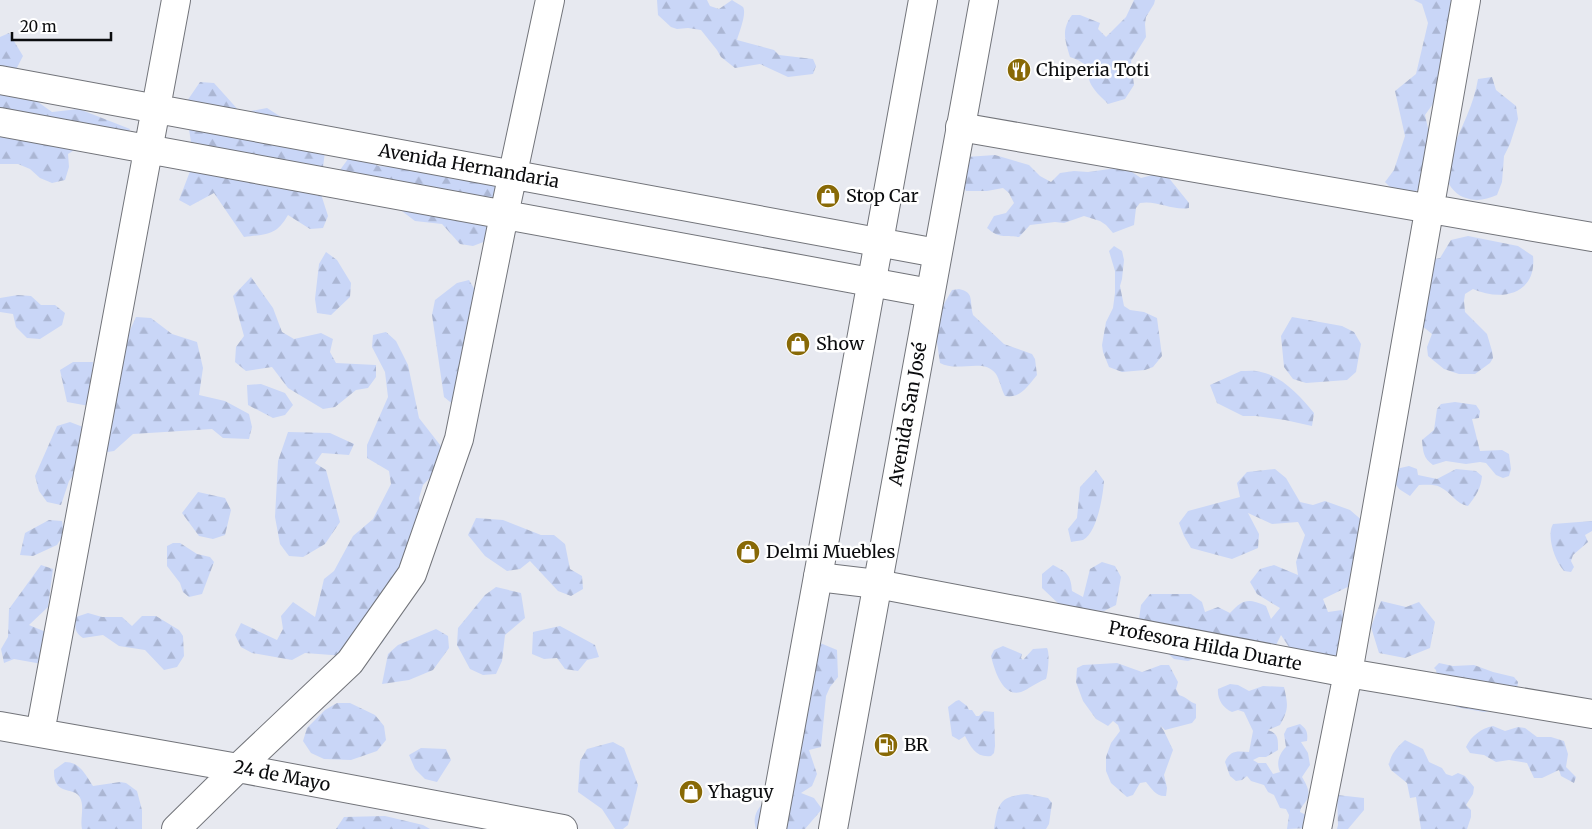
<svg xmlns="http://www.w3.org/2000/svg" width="1592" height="829" font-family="Merriweather,serif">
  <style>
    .forest { fill: url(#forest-firs) }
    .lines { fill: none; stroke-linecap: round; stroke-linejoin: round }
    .minor-casing { stroke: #72747a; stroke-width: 30 }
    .tertiary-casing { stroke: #72747a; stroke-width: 30 }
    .minor { stroke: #fff; stroke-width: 28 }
    .tertiary { stroke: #fff; stroke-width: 28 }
    .labels { text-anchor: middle; stroke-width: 5; stroke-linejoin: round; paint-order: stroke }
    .poi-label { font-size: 18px; fill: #0b0c0e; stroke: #fff; text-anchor: start }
    .street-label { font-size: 18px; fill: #0b0c0e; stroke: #fff }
  </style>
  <defs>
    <pattern id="forest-firs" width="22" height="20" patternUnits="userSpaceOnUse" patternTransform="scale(1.25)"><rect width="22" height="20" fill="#c9d6f7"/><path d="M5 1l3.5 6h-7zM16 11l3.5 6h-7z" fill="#abb6d3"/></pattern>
  </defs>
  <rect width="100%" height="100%" fill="#e7e9f0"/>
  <path class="forest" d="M 657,0 L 707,0 L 710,6 L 719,9 L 732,0 C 735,2 740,5 743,7 C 747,14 739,32 737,40 L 774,50 L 779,55 L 813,59 L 816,66 L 813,74 L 788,77 L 760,64 L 735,68 L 721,57 L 717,50 L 701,30 L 688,28 L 677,29 L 671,27 L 658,15 Z
    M 1134,0 L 1155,0 L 1154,4 L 1146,17 L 1145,24 L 1146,37 L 1131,61 L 1134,85 L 1125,99 L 1108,104 C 1104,99 1098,95 1094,89 C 1082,73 1097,66 1070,57 C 1065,40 1061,30 1072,15 L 1080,15 L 1100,23 L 1098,29 L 1106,37 L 1126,17 Z
    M 1414,0 L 1461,0 L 1445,87 L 1425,115 L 1435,159 L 1433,181 L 1402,199 L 1385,182 L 1394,170 L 1405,136 L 1395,91 L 1416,74 L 1428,23 L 1422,4 Z
    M 9,33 L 23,56 L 11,79 L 31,97 L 52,112 L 79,109 L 130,129 L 119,154 L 79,147 L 68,154 L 69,167 L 65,180 L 52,183 L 40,178 L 30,169 L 18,164 L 0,164 L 0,37 Z
    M 1492,77 L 1496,90 L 1516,106 L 1518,119 L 1510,144 L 1504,156 L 1502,182 L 1497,195 C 1485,200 1476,202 1463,197 C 1454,193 1444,181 1446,170 C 1447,164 1450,157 1452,151 C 1461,127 1474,105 1478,79 Z
    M 200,82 L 214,83 L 241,113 L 267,108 L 289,122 L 315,123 L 328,128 L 320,191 L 328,216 L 323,228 L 310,229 L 288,215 C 276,236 267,234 244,237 L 214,193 L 190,206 L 179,200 L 194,161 L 185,104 Z
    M 356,148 L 378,166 L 391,167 L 402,159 L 499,177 L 486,241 L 473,246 L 460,244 L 442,224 L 415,221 L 394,205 L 341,197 L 340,170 Z
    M 995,155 L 1029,165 L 1040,176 L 1051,182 L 1060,173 L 1074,171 L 1088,172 L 1117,168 L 1132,172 L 1141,178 L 1164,172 L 1189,203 L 1189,208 C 1173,211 1157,200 1140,203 L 1136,208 L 1134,225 L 1113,233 L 1106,225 L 1100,221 L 1084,216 L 1064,223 L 1055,222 L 1030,225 L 1019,237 C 1004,235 1000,239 987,228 L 994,216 L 1006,213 L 1014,203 L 1009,193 L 1003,188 L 987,191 L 966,191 L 955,166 L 966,157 Z
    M 1468,236 L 1518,246 L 1533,256 C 1537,294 1502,302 1473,289 L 1465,294 L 1464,301 L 1465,312 L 1487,334 L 1492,351 L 1493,358 L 1490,363 L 1475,374 L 1459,374 L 1444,369 L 1428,356 L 1427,347 L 1432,334 L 1421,325 L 1425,261 L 1440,258 L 1451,240 Z
    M 1114,246 L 1122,251 L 1124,260 L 1122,279 L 1120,286 L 1124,306 L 1130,310 L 1144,312 L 1157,318 L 1162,356 L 1153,367 L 1145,370 L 1122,372 L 1109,367 L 1103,352 L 1102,345 L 1106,322 L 1113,308 L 1115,293 L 1115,271 L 1109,251 Z
    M 326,252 L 337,260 L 351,283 L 350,297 L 331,315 L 317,313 L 315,299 L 319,264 Z
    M 251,277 L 273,308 L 282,332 L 294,339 L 321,333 L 333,339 L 330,352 L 336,363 L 376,365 L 376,377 L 368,388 L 356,390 L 335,407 L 323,409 L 288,388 L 272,367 L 246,371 L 235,362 L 236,347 L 244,336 L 233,296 Z
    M 469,280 L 483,304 L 455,406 L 444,397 L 432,315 L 435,300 L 457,283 Z
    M 959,289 C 975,292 969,302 973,315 L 1004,344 L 1032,354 L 1035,359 L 1037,375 C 1028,386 1020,399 1005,396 C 1001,389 1000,380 996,374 C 984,357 958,373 940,363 L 935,329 L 944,304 L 952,290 Z
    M 18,295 L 31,296 L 41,305 L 55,305 L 65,313 L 62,325 L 40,339 L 27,338 L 16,327 L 13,314 L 0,312 L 0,298 Z
    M 136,317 L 151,318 L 172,334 L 197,342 L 203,368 L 199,395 L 225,401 L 249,414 L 252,427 L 249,439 L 223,438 L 212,429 L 133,434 L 114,451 L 101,453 L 105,342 L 130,330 Z
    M 1292,317 L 1342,326 L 1354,332 L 1361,344 L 1356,372 L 1347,380 L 1306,383 L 1293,379 L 1284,367 L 1281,336 Z
    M 386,332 L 396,341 L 408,365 L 419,418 L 444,450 L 443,464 L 423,485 L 419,498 L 427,553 L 383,642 L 371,650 L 345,656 L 305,653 L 292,660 L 252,653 L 241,647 L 235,635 L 241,623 L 277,640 L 283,629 L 281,616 L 293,602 L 315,617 L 324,579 L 334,571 L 353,536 L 373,519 L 391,484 L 389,471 L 367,458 L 367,445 L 388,397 L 385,372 L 372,347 L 373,335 Z
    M 73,362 L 93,362 L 89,406 L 67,402 L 60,370 Z
    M 1241,371 C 1247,371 1255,370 1261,372 C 1282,376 1301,397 1314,413 L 1312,426 L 1285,420 L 1256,416 L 1243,416 L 1217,403 L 1210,385 Z
    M 261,384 L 285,393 L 293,405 L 285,415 L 273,418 L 248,405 L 247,385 Z
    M 1455,402 L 1476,405 L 1480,411 L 1479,418 L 1472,419 L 1480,451 L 1502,450 L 1509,454 L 1511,469 L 1509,476 L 1503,478 L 1496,475 L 1486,463 L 1480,462 L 1466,464 L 1446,461 L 1433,465 C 1423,458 1423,451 1422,440 L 1434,430 L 1437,409 L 1441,404 Z
    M 70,422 L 83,427 L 92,436 L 94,448 L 69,481 L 61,505 L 47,502 L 39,491 L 35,476 L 57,426 Z
    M 288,432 L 330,433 L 354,444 L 349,455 L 322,453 L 315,463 L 326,470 L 340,522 L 325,544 L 303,557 L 289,556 L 280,544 L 275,517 L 278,461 Z
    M 1409,466 L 1417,469 L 1418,475 L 1437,479 L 1456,469 L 1476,471 L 1482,476 C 1481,488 1476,496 1468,506 C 1456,504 1451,492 1440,487 C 1434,484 1426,485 1419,485 L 1410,496 L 1399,489 L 1395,483 L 1396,469 Z
    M 1275,469 L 1286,478 L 1300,502 L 1313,505 L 1325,501 L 1350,510 L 1371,528 L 1360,581 L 1323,599 L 1328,612 L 1342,610 L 1347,637 L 1346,652 L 1325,667 L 1297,659 L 1281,635 L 1269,659 L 1216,651 L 1188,661 L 1174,659 L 1144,632 L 1139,619 L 1141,605 L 1150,594 L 1191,594 L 1202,602 L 1205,612 L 1218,607 L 1230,613 C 1243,599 1248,598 1266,606 L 1271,619 L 1280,608 L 1257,594 L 1250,582 L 1260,569 L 1274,565 L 1298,575 L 1296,562 L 1305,535 L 1298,522 L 1272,524 L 1248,513 L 1259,534 L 1258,548 L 1232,559 L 1191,548 L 1184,536 L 1179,523 L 1188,511 L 1240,497 L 1237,483 L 1247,472 Z
    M 1096,470 L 1104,481 C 1103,496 1097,533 1083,540 C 1080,541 1074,541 1071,542 L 1068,529 L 1077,518 L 1080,487 Z
    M 198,492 L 225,498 L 231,510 L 225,535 L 213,539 L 199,536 L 182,513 Z
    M 476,518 L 503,520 L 541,535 L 554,535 L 565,544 L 570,569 L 582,576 L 583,589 L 571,596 L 558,591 L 530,561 L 520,569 L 507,571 L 485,556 L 468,535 Z
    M 49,520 L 62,521 L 64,534 L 57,545 L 33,556 L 20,555 L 25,533 Z
    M 1592,521 L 1592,531 L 1585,535 L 1588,542 L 1573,555 L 1571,561 L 1574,567 L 1571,572 L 1564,571 C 1555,561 1546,536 1553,524 Z
    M 173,543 L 180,543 L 197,554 L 210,557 L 214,562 L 202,594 L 189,597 L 183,592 L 180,583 L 167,566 L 167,546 Z
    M 1102,562 L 1115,566 L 1121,577 L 1116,605 L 1104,611 L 1062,607 L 1042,588 L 1042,574 L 1053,565 C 1067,572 1071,575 1072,591 L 1083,597 L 1090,569 Z
    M 41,565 L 53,569 L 48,607 L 29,625 L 53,635 L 42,664 L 14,659 L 4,663 L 1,649 L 8,637 L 9,609 Z
    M 496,587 L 521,593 L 525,618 L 505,635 L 502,661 L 496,674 L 483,675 L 470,669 L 457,645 L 458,628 L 485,595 Z
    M 1381,601 L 1406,607 L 1419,602 L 1435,622 L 1430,648 L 1405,658 L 1379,653 L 1371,627 Z
    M 88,613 L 102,617 L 122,617 L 132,626 L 142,616 L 156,616 L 179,630 L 183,636 L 184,656 L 177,667 L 164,670 L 145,650 L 119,646 L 103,635 L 83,638 C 74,632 75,627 76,617 Z
    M 560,626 L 595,645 L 599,657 L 587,660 L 578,671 L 565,669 L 557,658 L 544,659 L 532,654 L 533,632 Z
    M 436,629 L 448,636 L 449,648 L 433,670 L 409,680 L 382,684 L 388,654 L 398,645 Z
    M 813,640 L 837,650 L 838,677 L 830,687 L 826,696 L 821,747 L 809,750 L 817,774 L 812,786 L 801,793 L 814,798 L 822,809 L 805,829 L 756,829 C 750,811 765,801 777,790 L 771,777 L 779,706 L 805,703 L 791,679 L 790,651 L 800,642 Z
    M 1003,646 L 1022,654 L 1021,658 L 1023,660 L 1033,649 L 1047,648 C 1050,653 1048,673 1046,679 C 1037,682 1029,689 1021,692 C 1002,698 994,668 991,656 L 994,650 Z
    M 1117,663 L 1142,672 L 1161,665 L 1169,665 L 1178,682 L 1176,689 L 1179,695 C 1187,697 1189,702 1196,704 L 1196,718 L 1192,723 L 1165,730 L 1160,725 L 1164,731 L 1173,750 L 1164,775 L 1167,788 L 1166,796 C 1156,797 1152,789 1146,782 L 1140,783 L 1133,795 L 1127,797 L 1111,783 L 1106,771 L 1106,757 L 1111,743 L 1120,731 L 1118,725 L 1113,721 L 1108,726 L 1096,719 L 1083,701 L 1076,682 L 1077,668 L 1083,665 Z
    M 1439,663 L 1453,666 L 1474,665 L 1493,672 L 1514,677 L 1518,682 L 1515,702 L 1510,707 L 1484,712 L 1456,707 L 1437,676 L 1436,670 L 1434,668 Z
    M 1230,684 L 1238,685 L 1249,691 L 1263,686 L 1284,687 C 1288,705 1289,709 1280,725 L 1268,730 C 1279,734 1278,740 1278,750 L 1266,757 L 1259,757 L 1253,760 L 1258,763 L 1266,763 L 1273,774 L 1280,772 C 1276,763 1279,754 1286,747 L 1284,734 L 1287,728 L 1300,724 C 1307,729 1308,733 1307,741 L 1301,742 L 1308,753 L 1310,765 L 1302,777 C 1306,784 1312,793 1306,801 C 1303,806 1301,806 1300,812 L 1306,815 L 1307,828 L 1287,829 L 1289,815 L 1286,809 L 1280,808 L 1274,795 L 1268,792 L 1264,785 L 1251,781 L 1247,776 L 1242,780 L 1236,781 L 1230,776 L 1225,762 C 1230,750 1237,751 1249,752 L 1253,731 L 1244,712 L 1238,710 L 1232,712 C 1223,708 1217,699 1218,689 Z
    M 959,700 L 967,706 L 969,710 L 972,710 L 976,716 L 979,716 L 984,711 L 994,712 L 995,746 L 994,753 L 991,756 C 977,758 971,748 965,736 L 959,740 L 952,736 L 948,707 L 956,701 Z
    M 337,703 L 350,703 L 375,715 L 384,726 L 386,740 L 377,751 L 351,760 L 324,759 L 311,753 L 303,741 L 307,728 L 325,710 Z
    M 1493,726 L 1505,731 L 1518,727 L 1525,728 L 1537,737 L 1551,737 L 1564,741 L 1568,754 L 1566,767 L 1576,777 L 1574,783 L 1561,776 L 1559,770 L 1542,778 L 1534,778 L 1527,763 L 1509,760 L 1496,762 L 1484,755 L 1470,753 L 1466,747 C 1471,736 1482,728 1493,726 Z
    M 1405,740 L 1423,749 L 1429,762 L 1442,768 L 1446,774 L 1452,776 L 1458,773 L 1465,776 L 1474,787 L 1473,794 L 1466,805 L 1471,810 L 1471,817 L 1467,829 L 1421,829 L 1416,797 L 1410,798 L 1407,783 L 1391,770 L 1388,763 L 1389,764 C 1391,754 1397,747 1405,740 Z
    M 613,742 L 624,748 L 638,785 L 628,825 L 623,829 L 615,829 L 602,809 L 578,792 L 580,761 L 587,749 Z
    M 421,748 L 446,749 L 451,760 L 437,782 L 425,779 L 415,769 L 409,755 Z
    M 65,762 C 80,762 85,774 93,786 L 120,782 L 126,783 L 137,791 L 142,810 L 142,829 L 82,829 C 80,820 84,809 81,800 C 77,784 53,799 54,770 Z
    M 1027,794 L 1048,798 L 1052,803 L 1049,824 L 1046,829 L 994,829 C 998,804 999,796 1027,794 Z
    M 1337,795 L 1364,798 L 1364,810 L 1348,829 L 1337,829 L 1338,825 Z
    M 385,816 L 423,825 L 430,829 L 336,829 L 344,817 Z"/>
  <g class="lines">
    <g class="minor-casing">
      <path id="minor" d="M 0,80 L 937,253
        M 0,122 L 930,293
        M 960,127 L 1592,237
        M 818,577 L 877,584 L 1348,673 L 1592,714
        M 0,726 L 238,768 L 563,829
        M 40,733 L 176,0
        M 176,829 L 238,768 L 350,662 L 412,574 L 459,439 L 504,215 L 550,0
        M 1317,829 L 1348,673 L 1466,0"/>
    </g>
    <g class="tertiary-casing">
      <path id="tertiary" d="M 772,829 L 923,0
        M 833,829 L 984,0"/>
    </g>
    <use href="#minor" class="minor"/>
    <use href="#tertiary" class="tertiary"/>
  </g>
  <defs>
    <g id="restaurant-disc" transform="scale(1.25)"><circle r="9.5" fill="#886906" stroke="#fff"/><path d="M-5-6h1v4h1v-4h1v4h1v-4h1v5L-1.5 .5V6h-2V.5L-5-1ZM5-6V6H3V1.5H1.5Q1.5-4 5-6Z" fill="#fff"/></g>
    <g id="shop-disc" transform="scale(1.25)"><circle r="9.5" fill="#886906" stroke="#fff"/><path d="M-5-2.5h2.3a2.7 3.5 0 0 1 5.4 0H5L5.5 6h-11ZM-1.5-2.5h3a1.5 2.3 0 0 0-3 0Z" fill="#fff"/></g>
    <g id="fuel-disc" transform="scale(1.25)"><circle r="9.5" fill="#886906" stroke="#fff"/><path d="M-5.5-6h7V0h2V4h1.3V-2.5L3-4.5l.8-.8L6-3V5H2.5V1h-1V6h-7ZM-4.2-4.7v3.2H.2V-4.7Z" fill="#fff"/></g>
  </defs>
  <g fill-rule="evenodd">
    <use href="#restaurant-disc" x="1019" y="70"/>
    <use href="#shop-disc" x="828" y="196"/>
    <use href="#shop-disc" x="798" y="344"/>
    <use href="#shop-disc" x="748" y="552"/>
    <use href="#fuel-disc" x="886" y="745"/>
    <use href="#shop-disc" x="691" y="792"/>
  </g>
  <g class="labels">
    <g class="poi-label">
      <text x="1036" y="76">Chiperia Toti</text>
      <text x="846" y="202">Stop Car</text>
      <text x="816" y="350">Show</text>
      <text x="766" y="558">Delmi Muebles</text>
      <text x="904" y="751">BR</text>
      <text x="708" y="798">Yhaguy</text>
    </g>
    <g class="street-label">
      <text transform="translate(469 166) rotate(10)" y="6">Avenida Hernandaria</text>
      <text transform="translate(908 414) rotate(-80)" y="6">Avenida San José</text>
      <text transform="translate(1205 646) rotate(11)" y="6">Profesora Hilda Duarte</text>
      <text transform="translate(282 776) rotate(11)" y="6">24 de Mayo</text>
    </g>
  </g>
  <path d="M12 32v8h99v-8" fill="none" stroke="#0b0c0e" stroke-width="2.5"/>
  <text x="20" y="32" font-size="15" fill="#0b0c0e" stroke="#ffffff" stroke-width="4" paint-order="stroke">20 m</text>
</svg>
